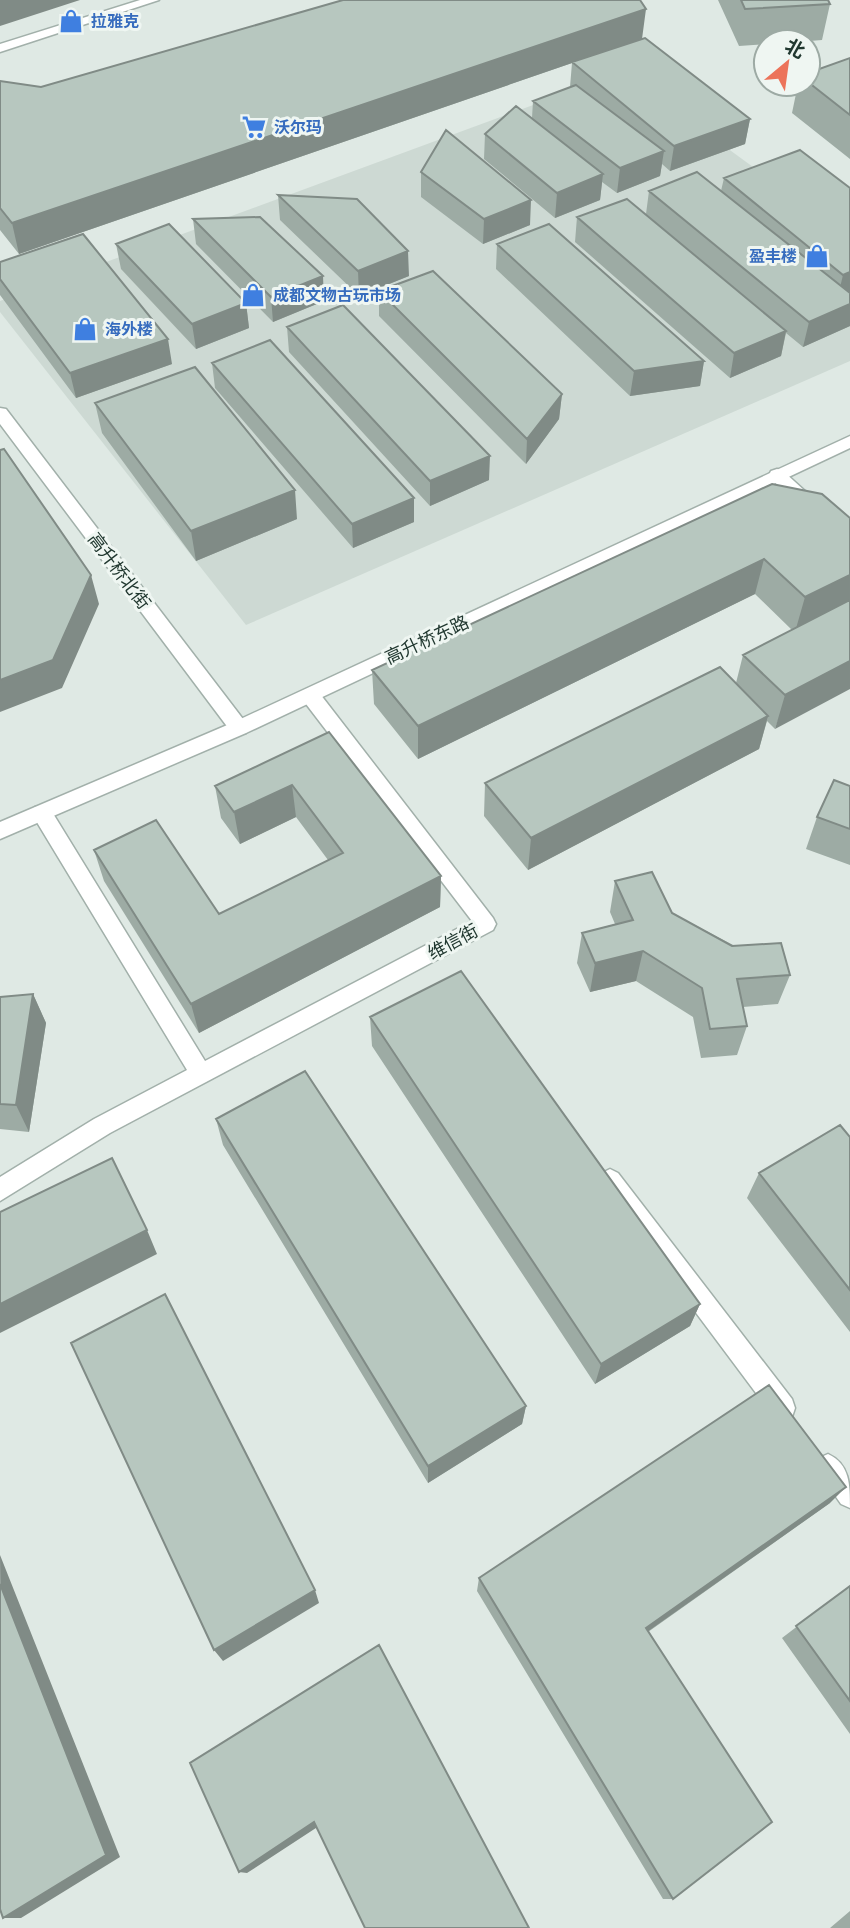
<svg xmlns="http://www.w3.org/2000/svg" width="850" height="1928" font-family="'Noto Sans','Noto Sans SC',sans-serif">
  <style>
    .built { fill: #cdd9d3 }
    .lines { fill: none; stroke-linecap: round; stroke-linejoin: round }
    .minor-casing { stroke: #a2b0aa; stroke-width: 3 }
    .tertiary-casing { stroke: #a2b0aa; stroke-width: 3 }
    .minor { fill: #fff; fill-rule: evenodd }
    .tertiary { fill: #fff; fill-rule: evenodd }
    .wall { fill: #9daba4 }
    .shaded-wall { fill: #808b86 }
    .building { fill: #b7c7bf; stroke: #808b86; stroke-width: 2 }
    .labels { text-anchor: middle; stroke-width: 6; stroke-linejoin: round; paint-order: stroke }
    .far-shop-label { font-size: 16px; font-weight: bold; fill: #366cbe; stroke: #eff6f2; text-anchor: start }
    .street-label { font-size: 18px; fill: #213830; stroke: #eff6f2 }
  </style>
  <rect width="100%" height="100%" fill="#dfe9e4"/>
  <path class="built" d="M 623,72 L 850,238 L 850,361 L 246,625 L 0,312 L 0,301 Z"/>
  <g class="lines">
    <g class="minor-casing">
      <path id="minor" d="M 140,0 L 159,0 L 0,52 L 0,44 Z
        M 0,408 L 6,409 L 246,723 L 248,728 L 246,733 L 232,733 L 0,424 Z
        M 777,469 L 783,471 L 850,532 L 850,548 L 844,546 L 771,479 L 769,475 L 771,471 Z
        M 310,688 L 317,690 L 493,918 L 496,924 L 493,930 L 110,1133 L 0,1201 L 0,1177 L 94,1119 L 187,1070 L 35,819 L 32,813 L 35,807 L 49,807 L 205,1061 L 472,921 L 303,700 L 301,695 Z
        M 610,1169 L 618,1173 L 792,1399 L 795,1408 L 792,1417 L 783,1420 L 774,1417 L 602,1187 L 599,1180 L 602,1173 Z
        M 828,1454 C 850,1464 850,1485 850,1508 L 841,1504 L 815,1467 L 819,1458 Z"/>
    </g>
    <g class="tertiary-casing">
      <path id="tertiary" d="M 850,436 L 850,448 L 246,733 L 0,839 L 0,822 L 232,723 Z"/>
    </g>
    <use href="#minor" class="minor"/>
    <use href="#tertiary" class="tertiary"/>
  </g>
  <path class="wall" d="M 718,0 L 828,0 L 830,4 L 822,40 L 797,42 L 766,42 L 766,44 L 739,46 Z
    M 642,39 L 750,119 L 745,144 L 670,171 L 662,164 L 660,176 L 617,193 L 602,182 L 600,200 L 555,218 L 484,159 L 485,134 L 532,118 L 533,101 L 570,87 L 572,63 L 19,254 L 0,230 L 0,81 L 41,87 Z
    M 850,58 L 850,159 L 792,113 L 798,84 L 808,84 L 808,73 Z
    M 421,172 L 530,225 L 483,244 L 421,197 Z
    M 724,178 L 850,188 L 850,326 L 803,347 L 786,333 L 781,356 L 730,378 L 575,242 L 577,217 L 646,214 L 649,191 L 721,191 Z
    M 278,195 L 409,276 L 359,296 L 280,220 Z
    M 193,219 L 324,301 L 273,322 L 196,244 Z
    M 116,244 L 246,303 L 249,328 L 196,349 L 121,269 Z
    M 497,244 L 704,361 L 700,386 L 630,396 L 496,269 Z
    M 0,262 L 172,364 L 76,398 L 0,295 Z
    M 379,291 L 562,394 L 559,419 L 526,464 L 379,316 Z
    M 287,327 L 489,480 L 430,506 L 289,352 Z
    M 212,363 L 414,522 L 353,548 L 215,388 Z
    M 95,403 L 297,519 L 196,561 L 102,433 Z
    M 850,518 L 775,729 L 767,721 L 759,749 L 528,870 L 484,816 L 485,783 L 736,683 L 743,655 L 792,630 L 755,594 L 418,759 L 374,704 L 372,670 Z
    M 329,732 L 441,876 L 440,907 L 199,1033 L 104,881 L 94,850 L 219,914 L 328,860 L 296,817 L 240,844 L 221,818 L 215,786 Z
    M 850,786 L 850,865 L 806,849 L 817,817 Z
    M 615,881 L 672,913 L 790,975 L 778,1004 L 743,1007 L 747,1026 L 737,1055 L 701,1058 L 693,1017 L 636,981 L 590,992 L 577,963 L 582,933 L 615,924 L 610,912 Z
    M 33,994 L 46,1023 L 29,1132 L 0,1129 L 0,997 Z
    M 370,1017 L 700,1304 L 690,1326 L 595,1384 L 372,1046 Z
    M 216,1119 L 526,1406 L 522,1424 L 428,1483 L 223,1145 Z
    M 850,1137 L 850,1332 L 747,1198 L 759,1173 Z
    M 830,1503 L 648,1632 L 673,1899 L 663,1899 L 477,1591 L 479,1578 Z
    M 850,1586 L 850,1734 L 782,1638 Z
    M 850,1911 L 850,1928 L 830,1928 Z"/>
  <path class="shaded-wall" d="M 0,0 L 80,0 L 0,26 Z
    M 646,9 L 642,39 L 572,62 L 572,63 L 19,254 L 12,223 Z
    M 750,119 L 745,144 L 670,171 L 674,146 Z
    M 664,151 L 660,176 L 617,193 L 620,168 Z
    M 603,174 L 600,200 L 555,218 L 557,193 Z
    M 531,200 L 530,225 L 483,244 L 484,219 Z
    M 408,251 L 409,276 L 359,296 L 358,271 Z
    M 850,272 L 850,295 L 837,300 L 843,275 Z
    M 323,276 L 324,301 L 273,322 L 271,297 Z
    M 246,303 L 249,328 L 196,349 L 192,324 Z
    M 850,304 L 850,326 L 803,347 L 809,322 Z
    M 786,331 L 781,356 L 730,378 L 734,353 Z
    M 168,339 L 172,364 L 76,398 L 70,373 Z
    M 704,361 L 700,386 L 630,396 L 634,371 Z
    M 562,394 L 559,419 L 526,464 L 527,439 Z
    M 490,456 L 489,480 L 430,506 L 430,481 Z
    M 295,490 L 297,519 L 196,561 L 191,531 Z
    M 414,498 L 414,522 L 353,548 L 352,524 Z
    M 764,559 L 755,594 L 418,759 L 418,726 Z
    M 91,575 L 99,604 L 62,688 L 0,712 L 0,680 Z
    M 850,575 L 850,605 L 795,632 L 805,597 Z
    M 850,661 L 850,689 L 775,729 L 785,695 Z
    M 768,716 L 759,749 L 528,870 L 531,838 Z
    M 292,785 L 296,817 L 240,844 L 234,812 Z
    M 441,876 L 440,907 L 199,1033 L 191,1004 Z
    M 643,951 L 636,981 L 590,992 L 595,963 Z
    M 33,994 L 46,1023 L 29,1132 L 16,1105 Z
    M 147,1230 L 157,1254 L 0,1333 L 0,1304 Z
    M 700,1304 L 690,1326 L 595,1384 L 601,1364 Z
    M 526,1406 L 522,1424 L 428,1483 L 428,1466 Z
    M 846,1487 L 830,1503 L 637,1639 L 646,1628 Z
    M 0,1555 L 120,1857 L 21,1918 L 3,1918 Z
    M 315,1590 L 319,1603 L 223,1661 L 214,1650 Z
    M 314,1822 L 319,1826 L 247,1873 L 239,1872 Z"/>
  <path class="building" d="M 343,0 L 640,0 L 646,9 L 12,223 L 0,208 L 0,81 L 41,87 Z
    M 741,0 L 828,0 L 830,4 L 745,9 Z
    M 645,38 L 750,119 L 674,146 L 572,62 Z
    M 850,58 L 850,115 L 808,82 L 808,73 Z
    M 576,85 L 664,151 L 620,168 L 533,101 Z
    M 516,106 L 603,174 L 557,193 L 485,134 Z
    M 446,130 L 531,200 L 484,219 L 421,172 Z
    M 800,150 L 850,188 L 850,272 L 843,275 L 724,178 Z
    M 697,172 L 850,293 L 850,304 L 809,322 L 649,191 Z
    M 278,195 L 357,199 L 408,251 L 358,271 Z
    M 627,199 L 786,331 L 734,353 L 577,217 Z
    M 260,217 L 323,276 L 271,297 L 193,219 Z
    M 169,224 L 246,303 L 192,324 L 116,244 Z
    M 549,224 L 704,361 L 634,371 L 497,244 Z
    M 83,234 L 168,339 L 70,373 L 0,279 L 0,262 Z
    M 433,271 L 562,394 L 527,439 L 379,291 Z
    M 343,305 L 490,456 L 430,481 L 287,327 Z
    M 270,340 L 414,498 L 352,524 L 212,363 Z
    M 195,367 L 295,490 L 191,531 L 95,403 Z
    M 4,449 L 91,575 L 53,660 L 0,680 L 0,450 Z
    M 772,484 L 822,494 L 850,518 L 850,575 L 805,597 L 764,559 L 418,726 L 372,670 Z
    M 850,600 L 850,661 L 785,695 L 743,655 Z
    M 720,667 L 768,716 L 531,838 L 485,783 Z
    M 329,732 L 441,876 L 191,1004 L 94,850 L 156,820 L 219,914 L 343,853 L 292,785 L 234,812 L 215,786 Z
    M 834,780 L 850,786 L 850,829 L 817,817 Z
    M 652,872 L 672,913 L 732,946 L 781,943 L 790,975 L 737,979 L 747,1026 L 710,1029 L 702,988 L 643,951 L 595,963 L 582,933 L 633,920 L 615,881 Z
    M 461,971 L 700,1304 L 601,1364 L 370,1017 Z
    M 33,994 L 16,1105 L 0,1104 L 0,997 Z
    M 305,1071 L 526,1406 L 428,1466 L 216,1119 Z
    M 840,1125 L 850,1137 L 850,1290 L 759,1173 Z
    M 112,1158 L 147,1230 L 0,1304 L 0,1212 Z
    M 165,1294 L 315,1590 L 214,1650 L 71,1343 Z
    M 769,1385 L 846,1487 L 646,1628 L 772,1822 L 673,1899 L 479,1578 Z
    M 0,1584 L 106,1855 L 3,1918 L 0,1909 Z
    M 850,1586 L 850,1701 L 796,1626 Z
    M 379,1645 L 529,1928 L 365,1928 L 314,1822 L 239,1872 L 190,1763 Z"/>
  <defs>
    <g id="shop-bare" transform="scale(1.89)"><path d="M-5-2.5h2.3a2.7 3.5 0 0 1 5.4 0H5L5.5 6h-11ZM-1.5-2.5h3a1.5 2.3 0 0 0-3 0Z" fill="#3f7fe0" stroke="#eff6f2" stroke-width="2.5" paint-order="stroke"/></g>
    <g id="supermarket-bare" transform="scale(1.89)"><path d="M-6-5.5h2.5l.6 2H6L4.5 2H-2.5L-4.4-4H-6ZM-1.5 3.2a1.3 1.3 0 1 0 .1 0ZM3 3.2a1.3 1.3 0 1 0 .1 0Z" fill="#3f7fe0" stroke="#eff6f2" stroke-width="2.5" paint-order="stroke"/></g>
  </defs>
  <g fill-rule="evenodd">
    <use href="#shop-bare" x="71" y="21"/>
    <use href="#supermarket-bare" x="254" y="127"/>
    <use href="#shop-bare" x="817" y="256"/>
    <use href="#shop-bare" x="253" y="295"/>
    <use href="#shop-bare" x="85" y="329"/>
  </g>
  <g class="labels">
    <g class="far-shop-label">
      <text x="91" y="27">拉雅克</text>
      <text x="274" y="133">沃尔玛</text>
      <text x="797" y="262" text-anchor="end">盈丰楼</text>
      <text x="273" y="301">成都文物古玩市场</text>
      <text x="105" y="335">海外楼</text>
    </g>
    <g class="street-label">
      <text transform="translate(119 571) rotate(53)" y="6">高升桥北街</text>
      <text transform="translate(427 640) rotate(-25)" y="6">高升桥东路</text>
      <text transform="translate(453 942) rotate(-28)" y="6">维信街</text>
    </g>
  </g>
  <g transform="translate(787 63) rotate(29)"><circle r="33" fill="#eff6f2" stroke="#9daaa4" stroke-width="2"/>
  <path d="M0-5L12 26L0 18L-12 26Z" fill="#ec735a"/>
  <text y="-10" font-size="19" font-weight="bold" text-anchor="middle" fill="#213830">北</text>
  </g>
</svg>
